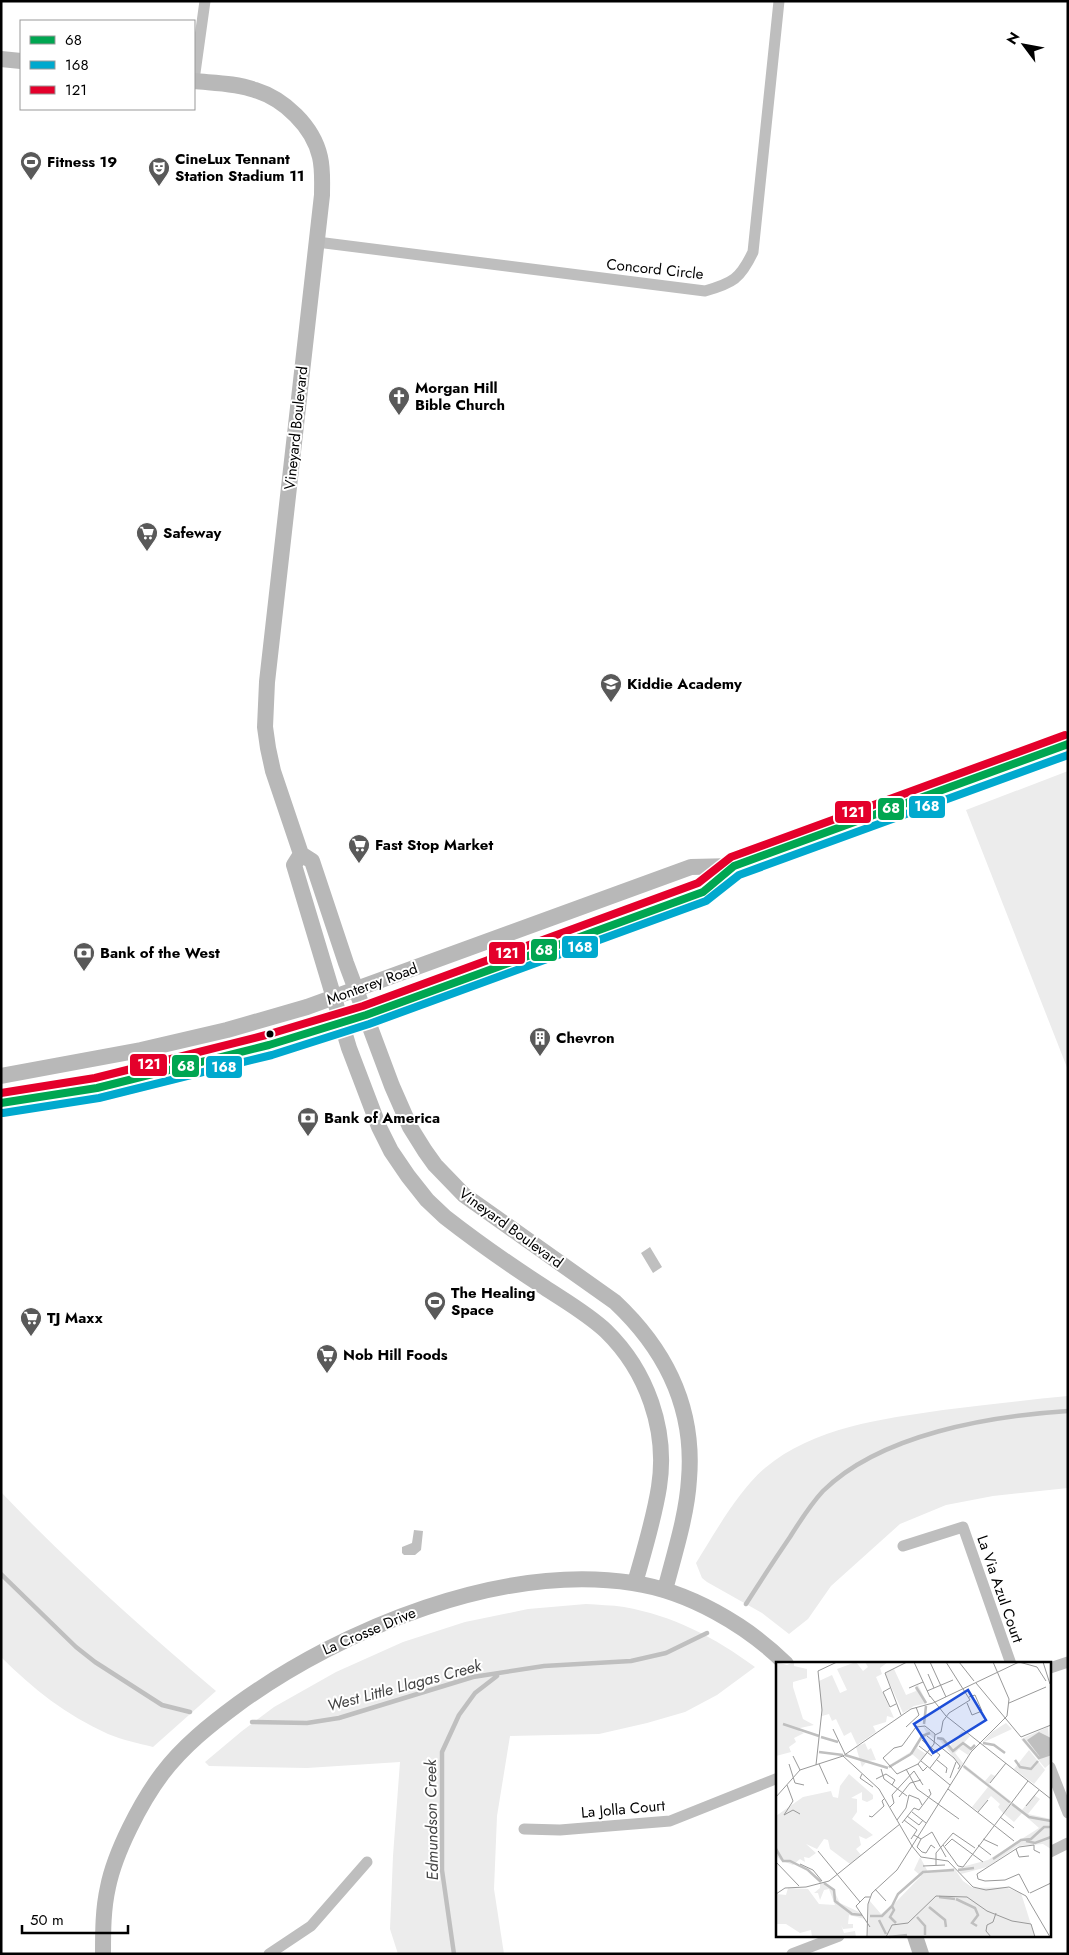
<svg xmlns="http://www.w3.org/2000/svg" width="1069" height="1955" font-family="Jost,sans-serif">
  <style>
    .green { fill: #ececec }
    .water { fill: #bfbfbf }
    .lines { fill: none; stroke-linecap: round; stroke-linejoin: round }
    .stream { stroke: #bfbfbf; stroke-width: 4.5 }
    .street { stroke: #bebebe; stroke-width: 11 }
    .secondary { stroke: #b8b8b8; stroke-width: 16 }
    .bus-1-casing { stroke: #fff; stroke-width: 11 }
    .bus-2-casing { stroke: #fff; stroke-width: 11 }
    .bus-3-casing { stroke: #fff; stroke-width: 11 }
    .bus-1 { stroke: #00a651; stroke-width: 8 }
    .bus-2 { stroke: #00a9ce; stroke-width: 8 }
    .bus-3 { stroke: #e4002b; stroke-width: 8 }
    .bus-dot { fill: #000; stroke: #fff; stroke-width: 2 }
    .labels { text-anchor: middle; stroke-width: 4; stroke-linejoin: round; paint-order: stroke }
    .poi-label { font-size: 15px; font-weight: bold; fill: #000; stroke: #fff; text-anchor: start }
    .street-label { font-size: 15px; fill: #000; stroke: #fff }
    .water-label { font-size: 16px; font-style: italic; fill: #444; stroke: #fff }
    .inset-river { fill: none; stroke: #bfbfbf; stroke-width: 2.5 }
    .inset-road { fill: none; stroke: #999; stroke-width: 1 }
    .view { fill: #1d4ed8; fill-opacity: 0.15; stroke: #1d4ed8; stroke-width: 2.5 }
    .inset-edge { fill: none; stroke: #000; stroke-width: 2.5 }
    .line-badge { stroke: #fff; stroke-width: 2 }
    .badge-label { font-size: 14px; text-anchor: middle; font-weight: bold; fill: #fff }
  </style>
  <rect width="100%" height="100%" fill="#fff"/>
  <path class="green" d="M 1068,771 L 1068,1070 L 966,810 Z
    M 1068,1396 L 1068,1488 L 993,1496 L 946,1505 L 900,1524 L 831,1586 L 808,1619 L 789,1634 L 762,1613 L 707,1582 L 702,1578 L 696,1563 C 714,1534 739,1490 765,1468 C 814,1427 882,1419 943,1410 C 985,1405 1026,1400 1068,1396 Z
    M 1,1492 C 68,1563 142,1628 216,1691 L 153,1747 C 138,1743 122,1740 108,1734 C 66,1715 33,1689 1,1657 Z
    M 586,1604 C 598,1605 612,1605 624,1607 C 674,1616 714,1637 755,1667 L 717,1695 L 685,1712 L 647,1723 L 599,1734 L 510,1736 L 497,1816 L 494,1889 L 504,1954 L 398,1954 L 390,1929 L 393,1856 L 400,1762 L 307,1768 L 209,1766 L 205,1762 L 242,1731 L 274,1707 L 336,1672 L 403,1642 L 465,1622 L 528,1609 Z"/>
  <path class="water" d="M 650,1247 L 662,1267 L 653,1273 L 641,1253 Z
    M 414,1530 L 423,1531 L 421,1550 L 415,1555 L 404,1555 L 402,1553 L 402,1547 L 412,1543 Z"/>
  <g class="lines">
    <path class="stream" d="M 1,1574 L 76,1647 L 95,1662 L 162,1705 L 190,1712
      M 746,1604 C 760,1582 775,1559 790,1537 C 800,1521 810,1505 823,1491 C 881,1434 990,1416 1068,1411
      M 252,1722 L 307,1723 L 339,1718 L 473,1677 L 544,1666 L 631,1661 L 666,1653 L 707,1633
      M 454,1954 L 442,1870 L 442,1752 L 459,1715 L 475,1693 L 497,1676"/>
    <path class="street" d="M 194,80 L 205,1
      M 317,242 L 705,291 C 733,283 740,279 753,252 L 779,1
      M 903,1546 L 963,1527 L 1011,1664
      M 1050,1668 L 1068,1662
      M 1050,1767 L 1068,1813
      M 524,1829 L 560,1830 L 670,1821 L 778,1778
      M 1050,1852 L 1068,1843
      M 269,1954 L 311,1926 L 367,1862
      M 792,1954 L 839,1936"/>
    <path class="secondary" d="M 1,59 L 21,61
      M 194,81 C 214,83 236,83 255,90 C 284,99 313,126 320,157 C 323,170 322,182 322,195 L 267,682 L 265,727 L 268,748 L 273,771 L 301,854 L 312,861 L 346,963 L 392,1086 L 410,1127 L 425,1151 L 435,1165 L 464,1195 L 615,1302 C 666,1350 695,1407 689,1479 C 687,1515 674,1555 665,1590
      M 301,854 L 294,865 L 349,1048 L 379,1127 L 391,1151 L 408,1176 L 427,1200 L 445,1217 C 477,1242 510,1265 544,1287 C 565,1301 588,1314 606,1331 C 647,1371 668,1430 659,1487 C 654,1519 644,1551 635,1583
      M 1,1076 L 141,1050 L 227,1030 L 307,1007 L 691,867 L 734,866 L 1068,744
      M 1,1103 C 91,1090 180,1071 267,1046 C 328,1029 387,1007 447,986 C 532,956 618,925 703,892 L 734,866
      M 915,1936 L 921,1954
      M 103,1954 C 103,1931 103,1909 108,1887 C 115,1852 141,1802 162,1774 C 183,1746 211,1724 238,1704 C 343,1628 502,1563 633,1583 C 688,1591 747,1625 786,1664"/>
    <g class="bus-1-casing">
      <path id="bus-1" d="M 1,1103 L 97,1088 L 269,1045 L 366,1015 L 703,892 L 734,866 L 1068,744"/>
    </g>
    <g class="bus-2-casing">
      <path id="bus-2" d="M 3,1113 L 99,1098 L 272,1055 L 369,1024 L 706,901 L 739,875 L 1068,755"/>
    </g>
    <g class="bus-3-casing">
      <path id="bus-3" d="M 1,1093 L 95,1078 L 266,1035 L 363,1006 L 698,883 L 731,857 L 1065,735"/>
    </g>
    <use href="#bus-1" class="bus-1"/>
    <use href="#bus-2" class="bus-2"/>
    <use href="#bus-3" class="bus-3"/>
  </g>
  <defs>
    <g id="stadium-pin" transform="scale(1.125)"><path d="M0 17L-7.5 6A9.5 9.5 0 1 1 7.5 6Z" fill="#595959" stroke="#fff"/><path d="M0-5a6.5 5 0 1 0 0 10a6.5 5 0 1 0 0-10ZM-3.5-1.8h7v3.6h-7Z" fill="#fff"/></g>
    <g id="theatre-pin" transform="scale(1.125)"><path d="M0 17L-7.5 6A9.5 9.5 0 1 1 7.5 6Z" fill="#595959" stroke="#fff"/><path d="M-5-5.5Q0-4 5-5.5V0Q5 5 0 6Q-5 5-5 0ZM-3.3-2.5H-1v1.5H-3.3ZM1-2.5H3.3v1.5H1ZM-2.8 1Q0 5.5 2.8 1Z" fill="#fff"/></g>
    <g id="church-pin" transform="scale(1.125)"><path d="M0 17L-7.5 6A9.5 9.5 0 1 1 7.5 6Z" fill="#595959" stroke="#fff"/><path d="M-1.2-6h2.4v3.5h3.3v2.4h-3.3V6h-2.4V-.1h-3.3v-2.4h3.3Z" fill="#fff"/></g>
    <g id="supermarket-pin" transform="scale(1.125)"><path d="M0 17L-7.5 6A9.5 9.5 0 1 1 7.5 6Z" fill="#595959" stroke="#fff"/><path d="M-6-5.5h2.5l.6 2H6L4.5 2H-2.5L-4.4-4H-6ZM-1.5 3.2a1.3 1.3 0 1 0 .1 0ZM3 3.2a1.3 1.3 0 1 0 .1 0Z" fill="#fff"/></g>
    <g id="school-pin" transform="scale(1.125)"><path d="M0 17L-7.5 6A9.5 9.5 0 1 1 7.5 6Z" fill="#595959" stroke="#fff"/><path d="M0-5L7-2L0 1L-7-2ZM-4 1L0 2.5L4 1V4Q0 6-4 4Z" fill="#fff"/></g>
    <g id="bank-pin" transform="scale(1.125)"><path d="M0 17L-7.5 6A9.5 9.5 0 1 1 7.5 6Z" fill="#595959" stroke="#fff"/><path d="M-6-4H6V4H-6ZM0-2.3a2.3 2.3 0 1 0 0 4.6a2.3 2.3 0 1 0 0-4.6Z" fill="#fff"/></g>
    <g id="building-pin" transform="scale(1.125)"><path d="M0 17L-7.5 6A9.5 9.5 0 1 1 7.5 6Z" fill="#595959" stroke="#fff"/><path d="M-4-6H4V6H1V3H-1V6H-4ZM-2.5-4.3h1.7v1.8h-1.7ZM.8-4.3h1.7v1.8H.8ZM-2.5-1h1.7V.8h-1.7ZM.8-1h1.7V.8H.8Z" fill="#fff"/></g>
  </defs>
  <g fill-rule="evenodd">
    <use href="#stadium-pin" x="31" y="162"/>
    <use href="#theatre-pin" x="159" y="168"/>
    <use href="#church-pin" x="399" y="397"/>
    <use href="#supermarket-pin" x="147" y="533"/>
    <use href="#school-pin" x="611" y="684"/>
    <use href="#supermarket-pin" x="359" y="845"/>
    <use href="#bank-pin" x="84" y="953"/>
    <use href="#building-pin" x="540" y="1038"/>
    <use href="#bank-pin" x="308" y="1118"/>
    <use href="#stadium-pin" x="435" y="1302"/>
    <use href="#supermarket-pin" x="31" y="1318"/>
    <use href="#supermarket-pin" x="327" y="1355"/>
  </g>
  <circle class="bus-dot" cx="270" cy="1034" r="4.5"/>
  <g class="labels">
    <g class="poi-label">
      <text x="175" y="164">CineLux Tennant<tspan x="175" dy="17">Station Stadium 11</tspan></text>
      <text x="47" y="167">Fitness 19</text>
      <text x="415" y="393">Morgan Hill<tspan x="415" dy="17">Bible Church</tspan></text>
      <text x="163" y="538">Safeway</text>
      <text x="627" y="689">Kiddie Academy</text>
      <text x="375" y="850">Fast Stop Market</text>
      <text x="100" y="958">Bank of the West</text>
      <text x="556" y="1043">Chevron</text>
      <text x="324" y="1123">Bank of America</text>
      <text x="451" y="1298">The Healing<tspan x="451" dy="17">Space</tspan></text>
      <text x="47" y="1323">TJ Maxx</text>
      <text x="343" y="1360">Nob Hill Foods</text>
    </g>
    <g class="street-label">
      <text transform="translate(655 269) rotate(6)" y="5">Concord Circle</text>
      <text transform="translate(296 428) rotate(-84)" y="5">Vineyard Boulevard</text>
      <text transform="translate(372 984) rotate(-20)" y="5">Monterey Road</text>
      <text transform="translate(511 1228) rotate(36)" y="5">Vineyard Boulevard</text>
      <text transform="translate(1000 1589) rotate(71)" y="5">La Via Azul Court</text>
      <text transform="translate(369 1631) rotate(-23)" y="5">La Crosse Drive</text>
      <text transform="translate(623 1809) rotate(-5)" y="5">La Jolla Court</text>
    </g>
    <g class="water-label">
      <text transform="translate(404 1685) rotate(-15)" y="6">West Little Llagas Creek</text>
      <text transform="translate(431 1820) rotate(-91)" y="6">Edmundson Creek</text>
    </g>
  </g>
  <g transform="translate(776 1662)">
    <rect width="275" height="275" fill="#fff"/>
    <path d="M 0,0 L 11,3 L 18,0 L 18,4 L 31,7 L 31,16 L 17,20 L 17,25 L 27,57 L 38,63 L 24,66 L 23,69 L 28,71 L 18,76 L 20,80 L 13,85 L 15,90 L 0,94 ZM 80,0 L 87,9 L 92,5 L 89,0 L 112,0 L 104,6 L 106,12 L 100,15 L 118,56 L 111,54 L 110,60 L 97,64 L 100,70 L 81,83 L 75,70 L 68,74 L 60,57 L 56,59 L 53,52 L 46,54 L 43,19 L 56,13 L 64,31 L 71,28 L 61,7 ZM 118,7 L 130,33 L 140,29 L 139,25 L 142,23 L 151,41 L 138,44 L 127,51 L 109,11 ZM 230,61 L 236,67 L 206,81 L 216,70 ZM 147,64 L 158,72 L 159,78 L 153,72 L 145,78 L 141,86 L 150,92 L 144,99 L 136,92 L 114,106 L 112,104 L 136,89 L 150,70 ZM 272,65 L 275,101 L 269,106 L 245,77 ZM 186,69 L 194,74 L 187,82 L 195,88 L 192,93 L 183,87 L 179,91 L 187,101 L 181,111 L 184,103 L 161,75 L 166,75 L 174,84 ZM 89,81 L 92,88 L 95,86 L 100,98 L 91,99 L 86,105 L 80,85 ZM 253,88 L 269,108 L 258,122 L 238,107 ZM 189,103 L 209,119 L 215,112 L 219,114 L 213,122 L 246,148 L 258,133 L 264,137 L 252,152 L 275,157 L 275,187 L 267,182 L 242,184 L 211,205 L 185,212 L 182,206 L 212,198 L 263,166 L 246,151 L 238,160 L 227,151 L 222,145 L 224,142 L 215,134 L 202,149 L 196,145 L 212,125 L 187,106 ZM 73,112 L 97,133 L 97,137 L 91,140 L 86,138 L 86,130 L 75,136 L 81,137 L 81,150 L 76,157 L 97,173 L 90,177 L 83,174 L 85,183 L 80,187 L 85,193 L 74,202 L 54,187 L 52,178 L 48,177 L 41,187 L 30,182 L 40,191 L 33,196 L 28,195 L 29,200 L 24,197 L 17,203 L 4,198 L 0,193 L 0,154 L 27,135 L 55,129 L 57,135 L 62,136 L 64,124 ZM 144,195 L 152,210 L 178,206 L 187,219 L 197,226 L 229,225 L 245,231 L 259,275 L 92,275 L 93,238 L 105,252 L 118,242 L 145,214 L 138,208 ZM 49,220 L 57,227 L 64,241 L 83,250 L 89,257 L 73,253 L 72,262 L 77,262 L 77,266 L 67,267 L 65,263 L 68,271 L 79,269 L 80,275 L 36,275 L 35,268 L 24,271 L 10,262 L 0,262 L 0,232 L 10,233 L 12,226 L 32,227 L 43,242 L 59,243 L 53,227 L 48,228 L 44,238 L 42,231 L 38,231 L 44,226 L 44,221 Z" fill="#ececec"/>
    <path d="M 263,70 L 275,76 L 275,91 L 264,95 L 251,78 ZM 188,103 L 235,140 L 233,141 L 187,105 Z" fill="#bfbfbf"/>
    <path class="inset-river" d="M 140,25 L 150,41M 7,62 L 43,74M 148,62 L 150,44M 45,75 L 62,80M 161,76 L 167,77 L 177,89 L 187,81 L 195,87 L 199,83M 247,77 L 263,96 L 275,92M 207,81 L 218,83 L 229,91M 43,90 L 67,93M 135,92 L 146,74 L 154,71M 69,93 L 112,106M 239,98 L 244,105 L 255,107 L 262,99M 113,105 L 135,92M 236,142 L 253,155 L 275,159M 250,179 L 259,181 L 275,175M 0,187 L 7,199 L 14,199 L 32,208 L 45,220M 217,197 L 245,178 L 255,177 L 268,165 L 275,165M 182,208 L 198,206M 48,221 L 58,228 L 59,239 L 76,252 L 86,253M 163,235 L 179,237M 180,237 L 199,246 L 202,253 L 196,261 L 201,264M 116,244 L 118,248 L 114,255 L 120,261M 153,245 L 169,258 L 170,265M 94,254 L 106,254 L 116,244 L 122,232 L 147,210 L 178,208M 141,255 L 149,264 L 149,273M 103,258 L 110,272M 113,275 L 131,273"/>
    <path class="inset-road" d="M 138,0 L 154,35M 154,0 L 170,35M 183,0 L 198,19M 243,0 L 261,5 L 270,19M 267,0 L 274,22M 152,12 L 158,26M 200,21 L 245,75 L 275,63M 114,26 L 107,30 L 114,45 L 120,42M 133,26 L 147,20M 151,29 L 177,18M 154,34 L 170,54 L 275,137M 157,41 L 243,0M 191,41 L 196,53 L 206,49 L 199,33 L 193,35M 233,41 L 270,25M 125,53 L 109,11 L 131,0M 149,64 L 159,72 L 158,82 L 142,102 L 121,112 L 107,96 L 118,86 L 126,84 L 140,65 ZM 130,65 L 143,53 L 140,45M 57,67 L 69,92M 159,73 L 165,70 L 167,59 L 173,51 L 194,38 L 170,0M 151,74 L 178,96 L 184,104 L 182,107M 146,78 L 164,93 L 154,106M 143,84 L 156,94M 17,94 L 24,108M 67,94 L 103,127 L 136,184M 161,98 L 171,106 L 170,111M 145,99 L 174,123M 13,102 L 19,121 L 28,123M 43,102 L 52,122M 142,102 L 147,109 L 152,104M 40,103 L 46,48 L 42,9 L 61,0M 105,107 L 108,117 L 131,134M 130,107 L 141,127 L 183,157M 86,112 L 84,116 L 97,125M 174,116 L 180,100M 100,117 L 110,112 L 119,118 L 116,123M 214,121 L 230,101M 11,123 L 17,139 L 8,153 L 17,148 L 24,152M 172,127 L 238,179M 0,135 L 24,108 L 67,94 L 135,47 L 157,41M 123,135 L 134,121 L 145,118M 250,144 L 263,128M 114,145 L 118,141 L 116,133 L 138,109 L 147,123M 143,148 L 155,132 L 153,127M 136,150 L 150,161M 202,150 L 212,138M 93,154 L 96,155 L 108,144 L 106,139 L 109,136M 131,154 L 143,163 L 147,158M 224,155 L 238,166M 121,158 L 130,146 L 133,133 L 143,137 L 146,143M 128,158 L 141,168 L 135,177M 126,161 L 138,146 L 143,148M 138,173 L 145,177 L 156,170 L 170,195M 145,177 L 141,185 L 146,190 L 150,191 L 155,183 L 159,186M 207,177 L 222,184M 167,183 L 182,204 L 187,205 L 252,119M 202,183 L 215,193M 136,184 L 145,195 L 172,199 L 197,225 L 210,228 L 233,225 L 250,234 L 274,275M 169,184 L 176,177 L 207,200M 240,187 L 243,195 L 253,194M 42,189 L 84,240M 0,200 L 23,224M 24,202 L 37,208 L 46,219M 160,203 L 160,191 L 177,171 L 199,186M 147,204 L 169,203M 99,227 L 110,239M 253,231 L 243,212 L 229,218 L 209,219 L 202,217 L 201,212 L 243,185 L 258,183 L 258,188 L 264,191M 254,231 L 275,221M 0,232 L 9,226 L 30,225 L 53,219 L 124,162M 94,265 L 80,244 L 89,235 L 94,235M 91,275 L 92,242 L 96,231 L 121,208 L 195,90 L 231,54 L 233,37 L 217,0M 110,275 L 116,263 L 132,261 L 160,234 L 191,235 L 211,249 L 236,259 L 255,262 L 259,275M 215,275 L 210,269 L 211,263 L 217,260 L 220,251"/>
    <path class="view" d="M 192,28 L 210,58 L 157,91 L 138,62 Z"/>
    <rect width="275" height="275" class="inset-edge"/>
  </g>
  <g class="line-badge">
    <rect x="908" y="795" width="38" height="24" rx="5" fill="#00a9ce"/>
    <rect x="877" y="797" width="28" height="24" rx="5" fill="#00a651"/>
    <rect x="834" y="800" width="38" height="24" rx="5" fill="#e4002b"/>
    <rect x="561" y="935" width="38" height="24" rx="5" fill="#00a9ce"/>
    <rect x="530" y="938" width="28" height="24" rx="5" fill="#00a651"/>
    <rect x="488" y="941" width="38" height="24" rx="5" fill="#e4002b"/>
    <rect x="129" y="1053" width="39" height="24" rx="5" fill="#e4002b"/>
    <rect x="171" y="1054" width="29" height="24" rx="5" fill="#00a651"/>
    <rect x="205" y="1055" width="38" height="24" rx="5" fill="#00a9ce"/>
  </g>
  <g class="badge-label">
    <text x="927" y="811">168</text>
    <text x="891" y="813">68</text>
    <text x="853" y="817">121</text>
    <text x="580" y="952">168</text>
    <text x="544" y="955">68</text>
    <text x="507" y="958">121</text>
    <text x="149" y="1069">121</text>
    <text x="186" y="1071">68</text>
    <text x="224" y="1072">168</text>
  </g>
  <rect width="1069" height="1955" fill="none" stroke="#000000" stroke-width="5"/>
  <rect x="20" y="20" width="175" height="90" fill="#ffffff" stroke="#999999"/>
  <rect x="30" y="36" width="25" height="8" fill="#00a651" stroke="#999999"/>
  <text x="65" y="45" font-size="15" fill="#000000">68</text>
  <rect x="30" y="61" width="25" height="8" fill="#00a9ce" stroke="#999999"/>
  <text x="65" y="70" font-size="15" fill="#000000">168</text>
  <rect x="30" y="86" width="25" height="8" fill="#e4002b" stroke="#999999"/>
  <text x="65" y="95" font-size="15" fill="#000000">121</text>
  <g transform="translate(1024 45) rotate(302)" stroke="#ffffff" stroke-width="4" paint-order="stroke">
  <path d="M0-4L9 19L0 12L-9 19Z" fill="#000000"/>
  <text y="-8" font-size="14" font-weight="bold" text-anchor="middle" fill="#000000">N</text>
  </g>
  <path d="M22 1925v8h106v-8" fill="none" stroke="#000000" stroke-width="2.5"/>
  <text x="30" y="1925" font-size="15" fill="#000000" stroke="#ffffff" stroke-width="4" paint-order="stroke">50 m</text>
</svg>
